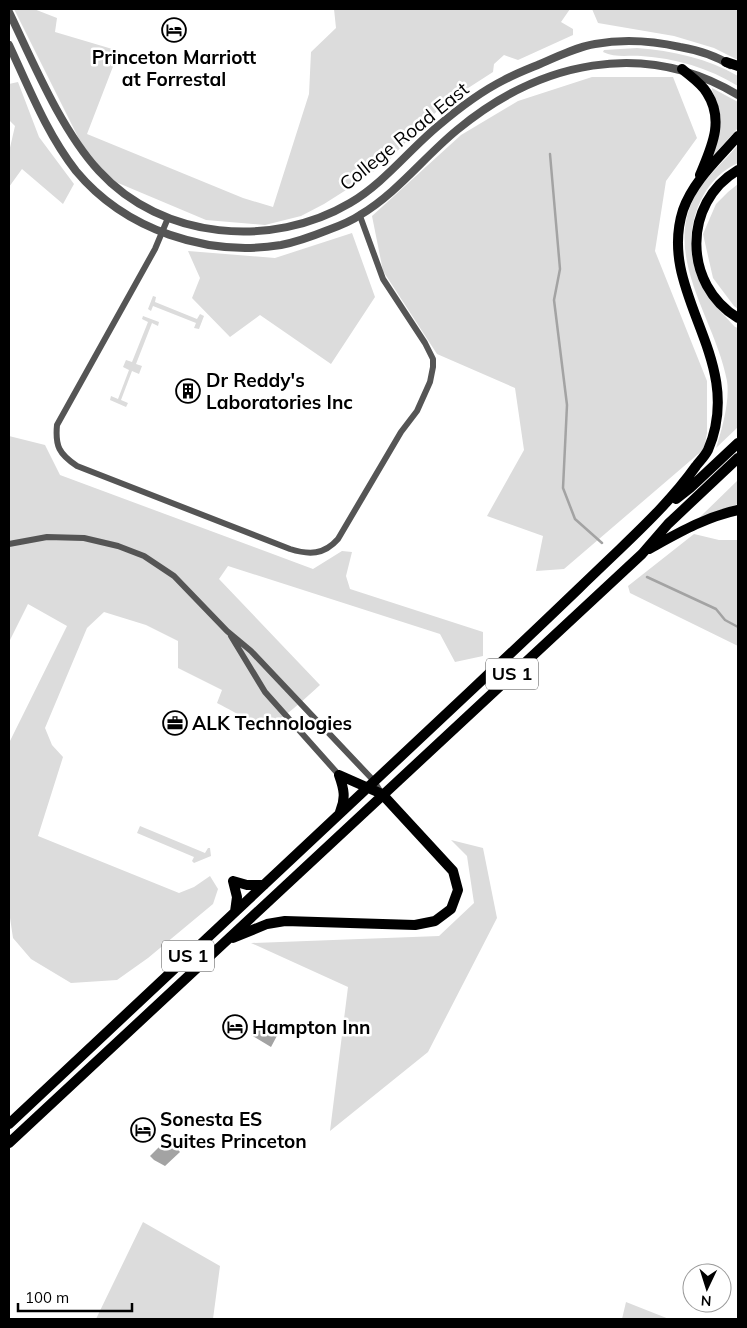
<svg xmlns="http://www.w3.org/2000/svg" width="747" height="1328" font-family="Mulish,sans-serif">
  <style>
    .green { fill: #dcdcdc }
    .water { fill: #a3a3a3 }
    .lines { fill: none; stroke-linecap: round; stroke-linejoin: round }
    .stream { stroke: #a3a3a3; stroke-width: 2.5 }
    .minor { stroke: #555; stroke-width: 6 }
    .tertiary { stroke: #555; stroke-width: 8 }
    .trunk { stroke: #000; stroke-width: 10 }
    .labels { text-anchor: middle; stroke-width: 5; stroke-linejoin: round; paint-order: stroke }
    .shield { fill: #fff; stroke: #4c4c4c; stroke-width: 1 }
    .shield-label { font-size: 18px; font-weight: bold; fill: #000 }
    .poi-label { font-size: 19px; font-weight: bold; fill: #000; stroke: #fff; text-anchor: start }
    .street-label { font-size: 19px; fill: #000; stroke: #fff }
  </style>
  <rect width="100%" height="100%" fill="#fff"/>
  <path class="green" d="M 14,9 L 34,9 L 57,18 L 55,32 L 119,51 L 87,134 L 243,198 L 273,207 L 309,94 L 311,52 L 336,28 L 334,9 L 570,9 L 561,22 L 573,29 L 573,35 L 518,60 L 504,55 L 494,64 L 493,72 L 448,101 L 420,127 L 390,159 L 365,178 L 324,204 L 301,216 L 265,225 L 206,220 L 111,180 L 81,143 Z
    M 592,9 L 738,9 L 738,60 L 714,48 L 674,36 L 598,23 Z
    M 637,48 C 673,51 707,58 738,76 L 738,86 C 709,68 675,58 641,56 C 628,55 615,58 603,52 L 604,50 Z
    M 592,77 L 673,77 L 697,138 L 666,181 L 655,251 L 707,381 L 707,433 L 704,449 L 564,569 L 536,571 L 543,536 L 487,516 L 524,450 L 515,388 L 437,354 L 383,271 L 372,216 L 461,135 L 518,101 Z
    M 18,82 L 39,137 L 74,184 L 63,204 L 22,169 L 9,187 L 9,152 L 15,126 L 9,120 L 9,84 Z
    M 712,88 L 738,102 L 738,128 L 712,157 L 711,156 C 720,138 724,122 717,103 C 716,98 712,93 712,88 Z
    M 738,145 L 738,163 C 695,182 680,242 700,282 C 709,300 722,313 735,327 L 738,328 L 738,427 L 716,448 C 722,429 730,401 727,381 C 716,320 661,256 696,194 C 707,176 724,161 738,145 Z
    M 738,184 L 738,309 L 734,306 L 713,278 L 703,234 L 716,204 L 728,192 Z
    M 352,233 L 375,297 L 331,364 L 260,315 L 230,337 L 192,298 L 200,278 L 188,251 L 275,258 Z
    M 153,296 L 156,297 L 155,302 L 197,319 L 200,314 L 204,316 L 199,329 L 194,328 L 196,323 L 153,306 L 151,311 L 148,309 Z
    M 143,316 L 159,322 L 158,326 L 152,323 L 136,364 L 142,366 L 139,374 L 132,371 L 121,400 L 128,403 L 126,407 L 110,400 L 111,396 L 118,399 L 129,370 L 123,367 L 126,360 L 132,362 L 148,322 L 142,319 Z
    M 9,436 L 45,445 L 60,475 L 313,569 L 342,551 L 352,552 L 346,576 L 350,589 L 483,632 L 483,656 L 455,662 L 440,634 L 228,566 L 219,579 L 320,685 C 309,695 276,727 263,725 C 257,725 225,707 217,703 L 222,690 L 178,668 L 178,641 L 146,625 L 104,612 L 87,628 L 45,728 L 52,745 L 63,757 L 38,836 L 179,893 L 194,887 L 210,876 L 218,889 L 213,904 L 148,958 L 117,980 L 71,983 L 31,959 L 13,938 L 9,911 L 9,743 L 67,626 L 28,604 L 9,642 Z
    M 738,480 L 738,504 L 699,518 Z
    M 694,534 L 719,540 L 738,540 L 738,646 L 630,593 L 628,586 Z
    M 140,826 L 205,853 L 208,848 L 210,848 L 211,856 L 194,863 L 192,861 L 194,857 L 137,833 Z
    M 451,840 L 483,848 L 497,918 L 428,1052 L 330,1131 L 348,987 L 251,943 L 439,936 L 474,903 L 467,856 Z
    M 143,1222 L 220,1266 L 213,1319 L 96,1319 Z
    M 626,1302 L 669,1319 L 622,1319 Z"/>
  <path class="water" d="M 263,1024 L 279,1032 L 271,1047 L 251,1035 L 255,1026 Z
    M 168,1138 L 180,1152 L 165,1166 L 154,1160 L 150,1156 Z"/>
  <g class="lines">
    <path class="stream" d="M 550,154 L 560,269 L 554,300 L 567,405 L 563,488 L 575,519 L 602,543
      M 647,577 L 716,609 L 725,620 L 738,627"/>
    <path class="minor" d="M 168,218 L 155,249 L 57,425 C 55,446 59,454 77,466 L 290,549 C 309,555 324,555 338,539 L 401,432 L 417,411 L 430,382 L 433,367 L 433,359 L 425,343 L 383,279 L 360,216
      M 9,544 L 47,537 L 84,538 L 118,546 L 144,556 L 174,576 L 227,631 L 251,651 L 374,781 L 382,794
      M 231,636 L 265,692 L 339,775"/>
    <path class="tertiary" d="M 9,12 C 33,62 61,130 99,171 C 162,240 272,249 350,203 C 384,183 408,151 438,126 C 458,109 480,92 504,80 C 515,74 528,69 540,64 C 558,56 577,47 595,44 C 623,39 653,41 680,47 C 697,50 715,55 730,65
      M 9,45 C 29,88 47,134 76,171 C 125,230 207,257 281,245 C 297,242 313,236 328,230 C 339,226 350,222 360,215 C 397,193 424,157 457,130 C 539,62 643,38 738,95"/>
    <path class="trunk" d="M 726,62 L 738,66
      M 682,69 C 690,76 702,84 707,93 C 725,121 711,148 700,175
      M 738,170 C 682,203 683,285 738,318
      M 676,499 L 690,488 L 738,443
      M 649,549 C 678,533 705,517 738,510
      M 339,775 C 344,789 346,798 340,812
      M 233,881 L 237,897 L 235,912
      M 233,881 L 247,885 L 264,885
      M 233,938 L 267,924 L 285,921 L 415,925 L 435,921 L 451,909 L 458,890 L 453,871 L 382,794 L 339,775
      M 9,1124 C 171,972 334,820 496,667 C 538,628 579,588 620,549 C 647,523 674,497 696,466 C 700,461 705,456 708,450 C 747,359 656,294 683,210 C 693,181 718,159 738,136
      M 9,1143 L 642,554 L 668,524 L 738,458"/>
  </g>
  <defs>
    <g id="hotel-ring" transform="scale(1.25)"><circle r="9.5" fill="#fff" stroke="#000" stroke-width="1.5"/><path d="M-6-4.5h1.5V1H6V5H4.5V3h-9V5H-6ZM-4 0a1.8 1.8 0 1 1 3.6 0ZM.5 0V-2.5h3Q6-2.5 6 0Z" fill="#000"/></g>
    <g id="building-ring" transform="scale(1.25)"><circle r="9.5" fill="#fff" stroke="#000" stroke-width="1.5"/><path d="M-4-6H4V6H1V3H-1V6H-4ZM-2.5-4.3h1.7v1.8h-1.7ZM.8-4.3h1.7v1.8H.8ZM-2.5-1h1.7V.8h-1.7ZM.8-1h1.7V.8H.8Z" fill="#000"/></g>
    <g id="office-ring" transform="scale(1.25)"><circle r="9.5" fill="#fff" stroke="#000" stroke-width="1.5"/><path d="M-6-3h4V-5.5h4V-3h4V5H-6ZM-1-4.5V-3h2v-1.5ZM-6 0V1H6V0Z" fill="#000"/></g>
  </defs>
  <g fill-rule="evenodd">
    <use href="#hotel-ring" x="174" y="30"/>
    <use href="#building-ring" x="188" y="391"/>
    <use href="#office-ring" x="175" y="723"/>
    <use href="#hotel-ring" x="235" y="1027"/>
    <use href="#hotel-ring" x="143" y="1130"/>
  </g>
  <g class="labels">
    <g class="shield">
      <rect x="486" y="658.5" width="52" height="31" rx="4"/>
      <rect x="162" y="940.5" width="52" height="31" rx="4"/>
    </g>
    <g class="shield-label">
      <text x="512" y="680">US 1</text>
      <text x="188" y="962">US 1</text>
    </g>
    <g class="poi-label">
      <text x="174" y="64" text-anchor="middle">Princeton Marriott<tspan x="174" dy="22">at Forrestal</tspan></text>
      <text x="206" y="387">Dr Reddy's<tspan x="206" dy="22">Laboratories Inc</tspan></text>
      <text x="192" y="730">ALK Technologies</text>
      <text x="252" y="1034">Hampton Inn</text>
      <text x="160" y="1126">Sonesta ES<tspan x="160" dy="22">Suites Princeton</tspan></text>
    </g>
    <g class="street-label">
      <text transform="translate(404 136) rotate(-39)" y="7">College Road East</text>
    </g>
  </g>
  <rect width="747" height="1328" fill="none" stroke="#000000" stroke-width="20"/>
  <g transform="translate(707 1288) rotate(184)"><circle r="24" fill="#ffffff" stroke="#999999"/>
  <path d="M0-4L9 19L0 12L-9 19Z" fill="#000000"/>
  <text y="-8" font-size="14" font-weight="bold" text-anchor="middle" fill="#000000">N</text>
  </g>
  <path d="M18 1303v8h114v-8" fill="none" stroke="#000000" stroke-width="2.5"/>
  <text x="25" y="1303" font-size="15" fill="#000000" stroke="#ffffff" stroke-width="4" paint-order="stroke">100 m</text>
</svg>
